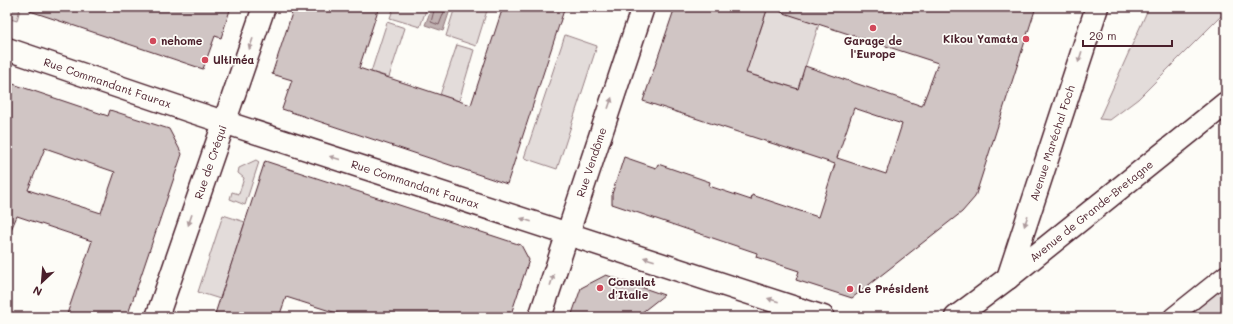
<svg xmlns="http://www.w3.org/2000/svg" width="1233" height="324" font-family="Mali,sans-serif">
  <style>
    .green { fill: #e3dcda; stroke: #967e82 }
    .water { fill: #c0b1b1; stroke: #91777b }
    .lines { fill: none; stroke-linecap: round; stroke-linejoin: round }
    .shore { stroke: #795961; stroke-width: 1 }
    .building { fill: #d0c5c4; stroke: #4a1f2b; fill-rule: evenodd }
    .pedestrian-casing { stroke: #4a1f2b; stroke-width: 20 }
    .minor-casing { stroke: #4a1f2b; stroke-width: 25 }
    .secondary-casing { stroke: #4a1f2b; stroke-width: 25 }
    .primary-casing { stroke: #4a1f2b; stroke-width: 25 }
    .pedestrian { stroke: #fdfcf7; stroke-width: 17 }
    .minor { stroke: #fdfcf7; stroke-width: 22 }
    .secondary { stroke: #fdfcf7; stroke-width: 22 }
    .primary { stroke: #fdfcf7; stroke-width: 22 }
    .oneway { fill: #ac999b }
    .poi-dot { fill: #d1495b; stroke: #fdfcf7; stroke-width: 1.5 }
    .labels { text-anchor: middle; stroke-width: 3.5; stroke-linejoin: round; paint-order: stroke }
    .poi-label { font-size: 11px; font-weight: bold; fill: #4a1f2b; stroke: #fdfcf7; text-anchor: start }
    .street-label { font-size: 11px; fill: #4a1f2b; stroke: #fdfcf7 }
  </style>
  <rect width="100%" height="100%" fill="#fdfcf7"/>
  <filter id="ink" filterUnits="userSpaceOnUse"><feTurbulence type="fractalNoise" baseFrequency=".025" numOctaves="2"/><feDisplacementMap in="SourceGraphic" scale="8" xChannelSelector="R" yChannelSelector="G"/><feConvolveMatrix kernelMatrix="1 2 1 2 8 2 1 2 1" color-interpolation-filters="sRGB"/></filter>
  <g filter="url(#ink)">
    <path class="green" d="M 7,7 L 20,8 L 17,21 L 7,18 Z
      M 394,7 L 427,7 L 420,27 L 390,18 Z
      M 455,7 L 488,7 L 476,46 L 446,36 Z
      M 768,7 L 819,24 L 798,89 L 725,66 L 754,50 Z
      M 1149,7 L 1224,7 L 1226,8 L 1226,11 L 1138,99 L 1110,120 L 1099,119 Z
      M 387,22 L 405,28 L 389,77 L 371,72 Z
      M 565,35 L 597,46 L 557,169 L 524,158 Z
      M 457,45 L 474,50 L 459,101 L 440,95 Z
      M 256,160 L 259,162 L 245,205 L 230,199 L 232,192 L 239,194 L 244,178 L 238,173 L 239,168 Z
      M 223,215 L 245,222 L 220,299 L 198,292 Z
      M 1226,274 L 1226,317 L 1172,317 Z"/>
    <path class="water" d="M 432,7 L 451,7 L 443,31 L 425,25 Z"/>
    <g class="lines">
      <path class="shore" d="M 435,7 L 431,22 L 439,25 L 446,7"/>
    </g>
    <path class="building" d="M 30,7 L 231,7 L 221,38 L 215,36 L 203,69 L 30,11 Z
      M 294,7 L 379,7 L 359,68 L 471,105 L 503,7 L 565,7 L 507,184 L 282,109 L 292,80 L 272,74 Z
      M 675,7 L 768,7 L 746,73 L 798,89 L 805,66 L 922,106 L 938,63 L 781,12 L 782,7 L 1036,7 L 975,197 L 962,212 L 852,298 L 796,280 L 799,271 L 756,257 L 757,253 L 612,204 L 612,194 L 624,157 L 656,168 L 658,164 L 710,182 L 709,186 L 751,200 L 752,195 L 818,217 L 835,164 L 643,101 ZM 854,108 L 902,124 L 886,174 L 837,158 Z
      M 7,82 L 108,116 L 110,110 L 169,129 L 182,154 L 127,317 L 66,317 L 92,241 L 17,216 L 7,239 ZM 45,148 L 115,172 L 101,213 L 28,190 Z
      M 265,161 L 521,245 L 529,260 L 510,317 L 349,317 L 286,297 L 279,317 L 214,317 Z
      M 606,275 L 664,295 L 636,317 L 571,317 L 581,288 Z"/>
    <g class="lines">
      <g class="pedestrian-casing">
        <path id="pedestrian" d="M 1172,317 L 1226,274"/>
      </g>
      <g class="minor-casing">
        <g id="minor">
          <path id="s1" d="M 7,49 L 193,112 L 823,317"/>
          <path id="s2" d="M 157,317 L 264,7"/>
          <path id="s3" d="M 540,317 L 643,7"/>
        </g>
      </g>
      <g class="secondary-casing">
        <g id="secondary">
          <path id="s4" d="M 1008,278 L 1097,7"/>
        </g>
      </g>
      <g class="primary-casing">
        <g id="primary">
          <path id="s5" d="M 956,317 L 1008,278 L 1226,103"/>
        </g>
      </g>
      <use href="#pedestrian" class="pedestrian"/>
      <use href="#minor" class="minor"/>
      <use href="#secondary" class="secondary"/>
      <use href="#primary" class="primary"/>
    </g>
    <defs><path id="oneway-solid" d="M-6-.8H1V-3.2L6.5 0L1 3.2V.8H-6Z"/></defs>
    <g class="oneway">
      <use href="#oneway-solid" transform="translate(251 44) rotate(109)"/>
      <use href="#oneway-solid" transform="translate(1080 57) rotate(108)"/>
      <use href="#oneway-solid" transform="translate(610 103) rotate(-71)"/>
      <use href="#oneway-solid" transform="translate(335 158) rotate(-162)"/>
      <use href="#oneway-solid" transform="translate(190 220) rotate(109)"/>
      <use href="#oneway-solid" transform="translate(526 220) rotate(-162)"/>
      <use href="#oneway-solid" transform="translate(1026 221) rotate(108)"/>
      <use href="#oneway-solid" transform="translate(649 259) rotate(-162)"/>
      <use href="#oneway-solid" transform="translate(552 280) rotate(-72)"/>
      <use href="#oneway-solid" transform="translate(773 300) rotate(-162)"/>
    </g>
  </g>
  <g class="poi-dot">
    <circle cx="873" cy="28" r="4"/>
    <circle cx="1026" cy="39" r="4"/>
    <circle cx="153" cy="41" r="4"/>
    <circle cx="205" cy="60" r="4"/>
    <circle cx="600" cy="288" r="4"/>
    <circle cx="850" cy="289" r="4"/>
  </g>
  <g class="labels">
    <g class="poi-label">
      <text x="1018" y="43" text-anchor="end">Kikou Yamata</text>
      <text x="161" y="45">nehome</text>
      <text x="873" y="45" text-anchor="middle">Garage de<tspan x="873" dy="13">l'Europe</tspan></text>
      <text x="213" y="64">Ultiméa</text>
      <text x="608" y="286">Consulat<tspan x="608" dy="13">d'Italie</tspan></text>
      <text x="858" y="293">Le Président</text>
    </g>
    <g class="street-label">
      <text dy="4" stroke="none"><textPath href="#s1" startOffset="106">Rue Commandant Faurax</textPath></text>
      <text dy="4" stroke="none"><textPath href="#s4" startOffset="142">Avenue Maréchal Foch</textPath></text>
      <text dy="4" stroke="none"><textPath href="#s2" startOffset="164">Rue de Créqui</textPath></text>
      <text dy="4" stroke="none"><textPath href="#s3" startOffset="163">Rue Vendôme</textPath></text>
      <text dy="4" stroke="none"><textPath href="#s1" startOffset="430">Rue Commandant Faurax</textPath></text>
      <text dy="4" stroke="none"><textPath href="#s5" startOffset="172">Avenue de Grande-Bretagne</textPath></text>
    </g>
  </g>
  <rect width="1233" height="324" fill="none" stroke="#fdfcf7" stroke-width="24"/>
  <rect x="12" y="12" width="1209" height="300" fill="none" stroke="#4a1f2b" stroke-width="1.5" filter="url(#ink)"/>
  <g transform="translate(42 282) rotate(206)" stroke="#fdfcf7" stroke-width="3" paint-order="stroke">
  <path d="M0-3L7 15L0 10L-7 15Z" fill="#4a1f2b"/>
  <text y="-6" font-size="11" font-weight="bold" text-anchor="middle" fill="#4a1f2b">N</text>
  </g>
  <path d="M1083 40v6h89v-6" fill="none" stroke="#4a1f2b" stroke-width="2"/>
  <text x="1089" y="40" font-size="12" fill="#4a1f2b" stroke="#fdfcf7" stroke-width="3" paint-order="stroke">20 m</text>
</svg>
